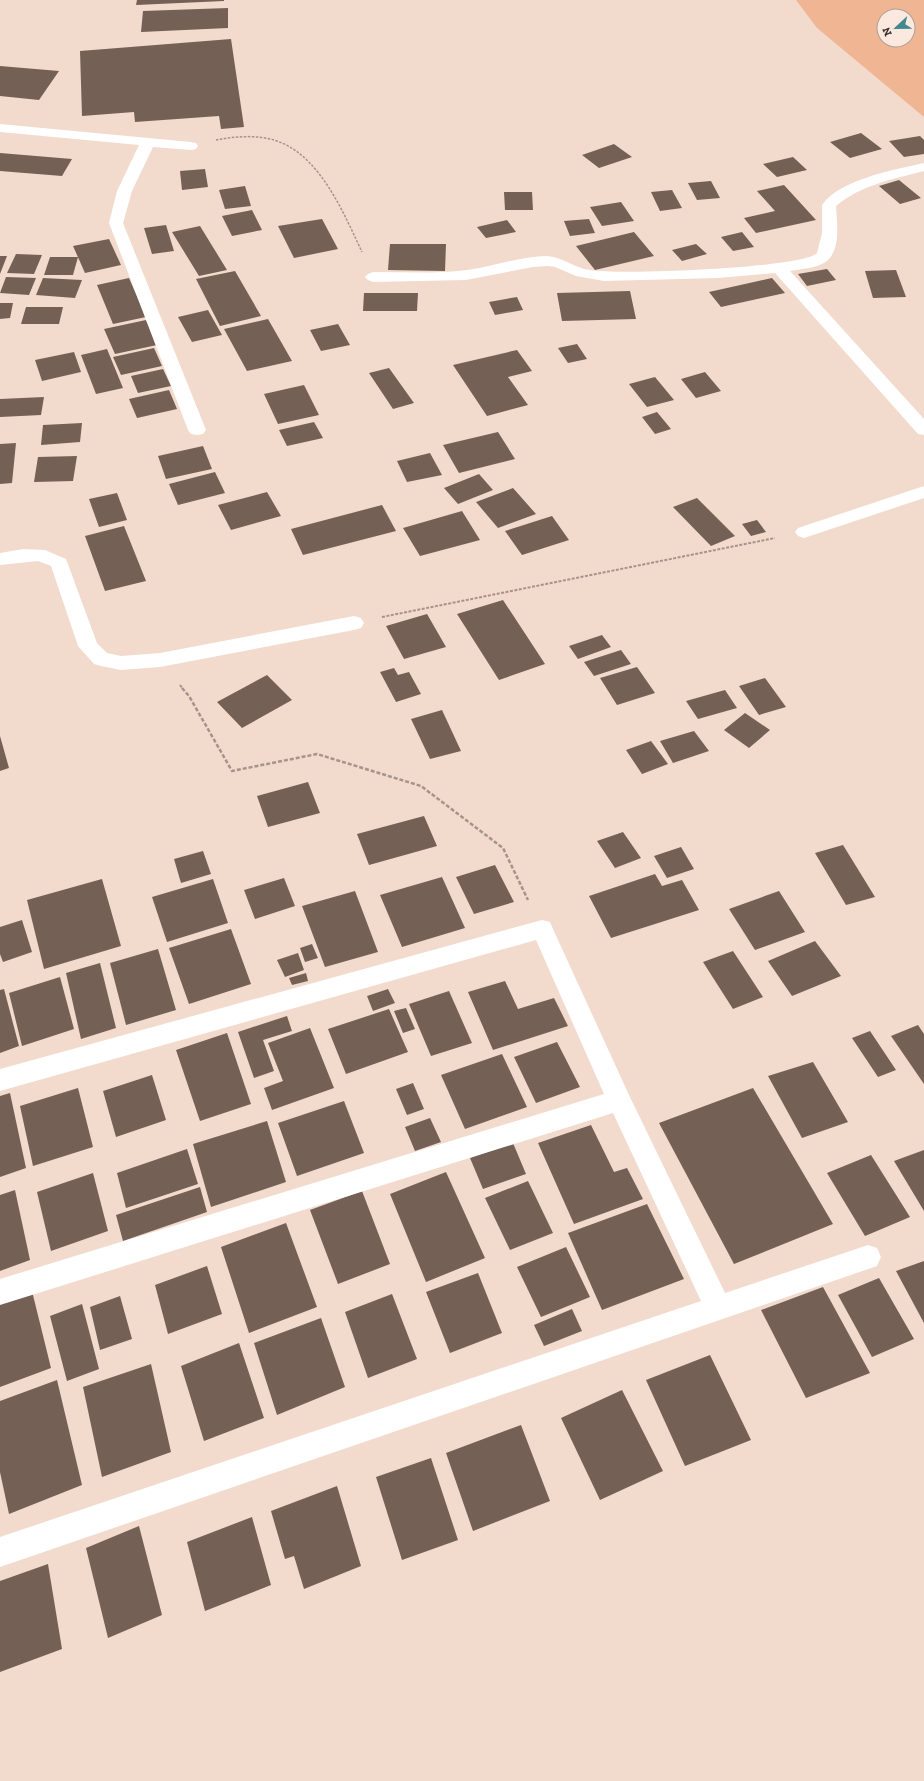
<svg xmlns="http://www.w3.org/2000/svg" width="924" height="1781" font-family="'Zilla Slab',serif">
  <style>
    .green { fill: #f0b592; fill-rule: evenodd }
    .building { fill: #746055 }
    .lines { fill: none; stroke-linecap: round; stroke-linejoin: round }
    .path-far2 { stroke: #a6948b; stroke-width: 1.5; stroke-dasharray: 2.5 1.5; stroke-linecap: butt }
    .path-far1 { stroke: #a6948b; stroke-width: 2; stroke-dasharray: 3 1.5; stroke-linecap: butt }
    .path { stroke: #a6948b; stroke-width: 2.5; stroke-dasharray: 4 2; stroke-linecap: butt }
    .street { fill: #fff; fill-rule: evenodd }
  </style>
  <rect width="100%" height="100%" fill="#f2dacd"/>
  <path class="green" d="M 796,0 L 924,0 L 924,117 L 817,28 ZM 884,16 L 908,16 L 908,40 L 884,40 Z"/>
  <path class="building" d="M 137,0 L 224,0 L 224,1 L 136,5 Z
    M 228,8 L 228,28 L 141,32 L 143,11 Z
    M 231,39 L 244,127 L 221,129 L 219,116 L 135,122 L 134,112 L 82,116 L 80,51 Z
    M 0,66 L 59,71 L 39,100 L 0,96 Z
    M 861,133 L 882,149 L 850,158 L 830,142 Z
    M 920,136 L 924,140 L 924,154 L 904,157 L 889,141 Z
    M 614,144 L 632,157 L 599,168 L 582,155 Z
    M 0,153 L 72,159 L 62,176 L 0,171 Z
    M 793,157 L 807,170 L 777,177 L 763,164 Z
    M 205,169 L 208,187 L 182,190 L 180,171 Z
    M 899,180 L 921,198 L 900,204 L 879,186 Z
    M 711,181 L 720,198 L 697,200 L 688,183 Z
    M 784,185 L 816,220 L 756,233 L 744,218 L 775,211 L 757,191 Z
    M 245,186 L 251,206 L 225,209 L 219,190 Z
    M 672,190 L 682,208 L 660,211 L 651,192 Z
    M 504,192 L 532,192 L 533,210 L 505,210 Z
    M 621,202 L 634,221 L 602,226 L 590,207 Z
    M 252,210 L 262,230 L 232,236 L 222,216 Z
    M 322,219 L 338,249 L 294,258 L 278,226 Z
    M 589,219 L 595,233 L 570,236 L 564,221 Z
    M 507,220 L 516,232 L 486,238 L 477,227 Z
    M 166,225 L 174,251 L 152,254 L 144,228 Z
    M 200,226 L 227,270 L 199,276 L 172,232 Z
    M 634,232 L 654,256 L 595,270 L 576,246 Z
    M 742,232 L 754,247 L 733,251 L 721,237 Z
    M 109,239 L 121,265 L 85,273 L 73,246 Z
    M 390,244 L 446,244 L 445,271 L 388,270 Z
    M 696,244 L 707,254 L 682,261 L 672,250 Z
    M 16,254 L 42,255 L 34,274 L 7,273 Z
    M 0,256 L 7,256 L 0,274 Z
    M 50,257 L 78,257 L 73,275 L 44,275 Z
    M 827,269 L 836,280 L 807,286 L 798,274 Z
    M 896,270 L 906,297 L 873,298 L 865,271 Z
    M 235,271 L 261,316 L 220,326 L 196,279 Z
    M 6,277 L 36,278 L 29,295 L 0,293 Z
    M 43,278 L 82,280 L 75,298 L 36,295 Z
    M 129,278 L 146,317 L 113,324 L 97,285 Z
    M 772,278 L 785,293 L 721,307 L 709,292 Z
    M 630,291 L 636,319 L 562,321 L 557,293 Z
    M 364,293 L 418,293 L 417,311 L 363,311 Z
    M 517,297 L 523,310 L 495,315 L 489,302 Z
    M 0,303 L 13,303 L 10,318 L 0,319 Z
    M 26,307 L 63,307 L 59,324 L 21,324 Z
    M 208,310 L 222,335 L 192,342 L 178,317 Z
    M 268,319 L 292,361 L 247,371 L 224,329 Z
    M 146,320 L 157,345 L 115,354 L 104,329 Z
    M 338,324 L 350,345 L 321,351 L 310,330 Z
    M 577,344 L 587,359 L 568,363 L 558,348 Z
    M 154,348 L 162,366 L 121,375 L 113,357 Z
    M 107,349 L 123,388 L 96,394 L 81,355 Z
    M 517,350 L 532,371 L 508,377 L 528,405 L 487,416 L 453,365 Z
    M 74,352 L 81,372 L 42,381 L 35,360 Z
    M 389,368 L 414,403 L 393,409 L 369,373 Z
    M 163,369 L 171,386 L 138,393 L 131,376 Z
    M 705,372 L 721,391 L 696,398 L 681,379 Z
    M 655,377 L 674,400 L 647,407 L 629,384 Z
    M 304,385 L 319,415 L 278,424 L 264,394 Z
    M 169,390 L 177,409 L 137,418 L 129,399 Z
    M 44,397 L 41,415 L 0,417 L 0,399 Z
    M 657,412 L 671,429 L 655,434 L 642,417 Z
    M 314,422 L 323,438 L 287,446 L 279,430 Z
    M 82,423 L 80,442 L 41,445 L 43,425 Z
    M 498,432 L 515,459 L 459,473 L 443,445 Z
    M 16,443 L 12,483 L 0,484 L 0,444 Z
    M 203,446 L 212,469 L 166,479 L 158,456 Z
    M 430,453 L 442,475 L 407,482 L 397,461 Z
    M 77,456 L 73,481 L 34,482 L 38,457 Z
    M 215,472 L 225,493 L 178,505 L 169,484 Z
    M 479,474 L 493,490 L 458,504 L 444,488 Z
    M 513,488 L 536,514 L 498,528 L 476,502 Z
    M 267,492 L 281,516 L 231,530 L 218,505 Z
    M 117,493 L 127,520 L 99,527 L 89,499 Z
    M 697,498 L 735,536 L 711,546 L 673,507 Z
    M 382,505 L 396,531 L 303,555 L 291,529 Z
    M 462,511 L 480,540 L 420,556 L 403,528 Z
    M 552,516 L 569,540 L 522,555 L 505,531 Z
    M 757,520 L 766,532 L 751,536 L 742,524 Z
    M 124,526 L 146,581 L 105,591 L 85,536 Z
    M 503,600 L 545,664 L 499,680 L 457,614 Z
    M 427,614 L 446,647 L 404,659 L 386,626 Z
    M 602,635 L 611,647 L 578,659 L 569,646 Z
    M 621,650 L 631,664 L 594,676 L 584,662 Z
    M 637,667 L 655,693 L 617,705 L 600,678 Z
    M 394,668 L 398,675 L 409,672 L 421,694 L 396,702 L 380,672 Z
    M 267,675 L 292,700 L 242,728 L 217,702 Z
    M 765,678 L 786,707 L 759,715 L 739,686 Z
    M 725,690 L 737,708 L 698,719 L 686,701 Z
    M 442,710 L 461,751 L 430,759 L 411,719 Z
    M 745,713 L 770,730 L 749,748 L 724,730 Z
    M 694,731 L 709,751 L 673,763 L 660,741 Z
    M 0,736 L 9,768 L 0,771 Z
    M 651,741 L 668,764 L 642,774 L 626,750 Z
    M 308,782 L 320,813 L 268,827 L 257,796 Z
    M 424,816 L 437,846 L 369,865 L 357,834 Z
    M 623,832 L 641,858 L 615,868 L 597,841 Z
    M 843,845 L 875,897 L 846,905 L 815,853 Z
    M 681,847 L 694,869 L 667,878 L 654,856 Z
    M 203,851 L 211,874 L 181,883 L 174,859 Z
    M 495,865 L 514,902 L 474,914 L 456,877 Z
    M 655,874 L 662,886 L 682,880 L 699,910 L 611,938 L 589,896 Z
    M 442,877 L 465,928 L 402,947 L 380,895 Z
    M 284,878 L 295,906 L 255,919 L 244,890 Z
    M 102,879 L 121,946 L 44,969 L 27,900 Z
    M 213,879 L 228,923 L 167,942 L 152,897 Z
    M 355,891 L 378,952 L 325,967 L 302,906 Z
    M 779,891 L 805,932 L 755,950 L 729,909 Z
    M 22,920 L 32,952 L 3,962 L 0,954 L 0,927 Z
    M 231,929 L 251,984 L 189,1004 L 169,948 Z
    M 815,941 L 841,976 L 792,996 L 768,961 Z
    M 312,944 L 318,958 L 305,962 L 300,948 Z
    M 158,949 L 176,1010 L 126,1025 L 110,963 Z
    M 733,951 L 763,997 L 733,1009 L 703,962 Z
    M 298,953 L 304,970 L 285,977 L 277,960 Z
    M 100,963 L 116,1028 L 81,1039 L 66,973 Z
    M 306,973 L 308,981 L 292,985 L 289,978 Z
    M 60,977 L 74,1029 L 22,1046 L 9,993 Z
    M 505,981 L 518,1009 L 554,998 L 568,1026 L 493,1050 L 468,992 Z
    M 4,989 L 19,1046 L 0,1053 L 0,990 Z
    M 388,989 L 395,1003 L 373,1011 L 367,996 Z
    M 449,991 L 472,1043 L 431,1056 L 409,1004 Z
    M 406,1008 L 415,1029 L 403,1033 L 394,1011 Z
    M 389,1009 L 408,1052 L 346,1074 L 328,1029 Z
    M 287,1016 L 292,1031 L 263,1040 L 274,1071 L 254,1078 L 238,1032 Z
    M 918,1025 L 924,1034 L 924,1084 L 891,1036 Z
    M 310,1028 L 334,1088 L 272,1110 L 264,1088 L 283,1081 L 268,1043 Z
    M 870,1031 L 896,1070 L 878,1077 L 852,1038 Z
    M 227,1033 L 251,1104 L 200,1121 L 176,1050 Z
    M 557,1042 L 580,1087 L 536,1103 L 514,1057 Z
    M 502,1054 L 527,1107 L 465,1129 L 441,1075 Z
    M 813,1062 L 848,1122 L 802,1138 L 768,1076 Z
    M 152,1075 L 166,1120 L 116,1137 L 103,1091 Z
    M 413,1083 L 424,1109 L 407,1115 L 396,1089 Z
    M 78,1088 L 93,1147 L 33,1166 L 20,1106 Z
    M 753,1088 L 833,1224 L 734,1264 L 659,1123 Z
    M 10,1093 L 26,1168 L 0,1177 L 0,1096 Z
    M 344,1101 L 364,1153 L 297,1176 L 278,1123 Z
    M 430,1118 L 441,1142 L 415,1151 L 405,1127 Z
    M 267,1121 L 286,1182 L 211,1207 L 193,1144 Z
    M 591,1125 L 614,1172 L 627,1168 L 643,1199 L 574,1224 L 538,1143 Z
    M 513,1143 L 526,1174 L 483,1189 L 470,1158 Z
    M 187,1149 L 198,1184 L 126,1208 L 117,1173 Z
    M 924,1150 L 924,1211 L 894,1161 Z
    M 871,1155 L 910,1217 L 865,1236 L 827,1173 Z
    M 446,1172 L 485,1258 L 426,1282 L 390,1194 Z
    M 93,1173 L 108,1231 L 51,1251 L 37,1192 Z
    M 528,1181 L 553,1233 L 510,1250 L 485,1198 Z
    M 200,1187 L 207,1212 L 123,1241 L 116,1215 Z
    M 15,1190 L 30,1260 L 0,1271 L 0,1195 Z
    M 362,1191 L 390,1264 L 338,1284 L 310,1210 Z
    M 647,1204 L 684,1279 L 602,1310 L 568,1233 Z
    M 286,1223 L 317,1307 L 249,1333 L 221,1247 Z
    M 566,1247 L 590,1297 L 541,1317 L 517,1267 Z
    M 924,1261 L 924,1323 L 896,1271 Z
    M 207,1266 L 222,1314 L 168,1334 L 155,1285 Z
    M 478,1273 L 502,1333 L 450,1353 L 426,1292 Z
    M 879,1278 L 914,1339 L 872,1357 L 838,1295 Z
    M 31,1287 L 51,1368 L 0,1387 L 0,1299 Z
    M 823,1287 L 870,1373 L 806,1398 L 761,1310 Z
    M 392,1294 L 417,1359 L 368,1378 L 345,1312 Z
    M 120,1296 L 132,1339 L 100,1350 L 90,1307 Z
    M 82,1304 L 99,1369 L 67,1381 L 50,1316 Z
    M 572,1309 L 582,1331 L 544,1346 L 534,1325 Z
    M 321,1318 L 345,1387 L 277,1415 L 254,1343 Z
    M 239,1343 L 264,1418 L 204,1441 L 181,1366 Z
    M 710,1355 L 751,1440 L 685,1466 L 646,1380 Z
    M 151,1364 L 171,1452 L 102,1477 L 83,1387 Z
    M 57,1380 L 82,1485 L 9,1514 L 0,1472 L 0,1401 Z
    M 622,1390 L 663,1471 L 600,1500 L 561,1418 Z
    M 521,1425 L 550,1501 L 473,1531 L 446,1453 Z
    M 431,1458 L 458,1540 L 402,1560 L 376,1477 Z
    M 337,1486 L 361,1566 L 304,1589 L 294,1556 L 285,1559 L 271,1511 Z
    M 252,1517 L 271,1585 L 205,1611 L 187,1542 Z
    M 139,1526 L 162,1615 L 108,1638 L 86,1548 Z
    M 48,1564 L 62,1649 L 0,1672 L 0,1581 Z"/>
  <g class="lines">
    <path class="path-far2" d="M 216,140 C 237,136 262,134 282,143 C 322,160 345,216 362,252"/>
    <path class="path-far1" d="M 382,617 L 775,538
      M 180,685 L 183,689"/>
    <path class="path" d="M 182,688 L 189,696 L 232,771 L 317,754 L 421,786 L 503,848 L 528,900"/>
    <path class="street" d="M 0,124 L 191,142 L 196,143 L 198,146 L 196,149 L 191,150 L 153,147 L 132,191 L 123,223 L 206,430 L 203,434 L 197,435 L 191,434 L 188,430 L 109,223 L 117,191 L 139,145 L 0,132 Z
      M 924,163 L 924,171 C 893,179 861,185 836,206 C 837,222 841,249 827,261 C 818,268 802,269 790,271 L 924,419 L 924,435 L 918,434 L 775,273 L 718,278 L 604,281 L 576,276 L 555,267 L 548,266 L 533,267 L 466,280 L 373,282 L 368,280 L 365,277 L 368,274 L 373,272 C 404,272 436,274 467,270 C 493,267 520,256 547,256 C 561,257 571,265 584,269 C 590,270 596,271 602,271 C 630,274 803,268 817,253 L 822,233 L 822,205 C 840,179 894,170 924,163 Z
      M 924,486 L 924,498 L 804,538 L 798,536 L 795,532 L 798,528 Z
      M 23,549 L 45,550 L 66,559 L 97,643 L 107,653 L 121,656 L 160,653 L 354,616 L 361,618 L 364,623 L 361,628 L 354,630 L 160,667 L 121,670 L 101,666 L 94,664 L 78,646 L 51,566 L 38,561 L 0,565 L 0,553 Z
      M 542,920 L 550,922 L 553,929 L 629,1095 L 725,1293 L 868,1245 L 877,1248 L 881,1257 L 877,1266 L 0,1567 L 0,1537 L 701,1301 L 613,1113 L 0,1305 L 0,1279 L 604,1094 L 536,940 L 0,1091 L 0,1069 Z"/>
  </g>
  <g transform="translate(896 28) rotate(248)"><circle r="19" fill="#fbe8de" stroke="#ad9e96"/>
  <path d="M0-3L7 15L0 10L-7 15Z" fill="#41898e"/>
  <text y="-6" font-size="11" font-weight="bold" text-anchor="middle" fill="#372e29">N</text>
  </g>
</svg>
